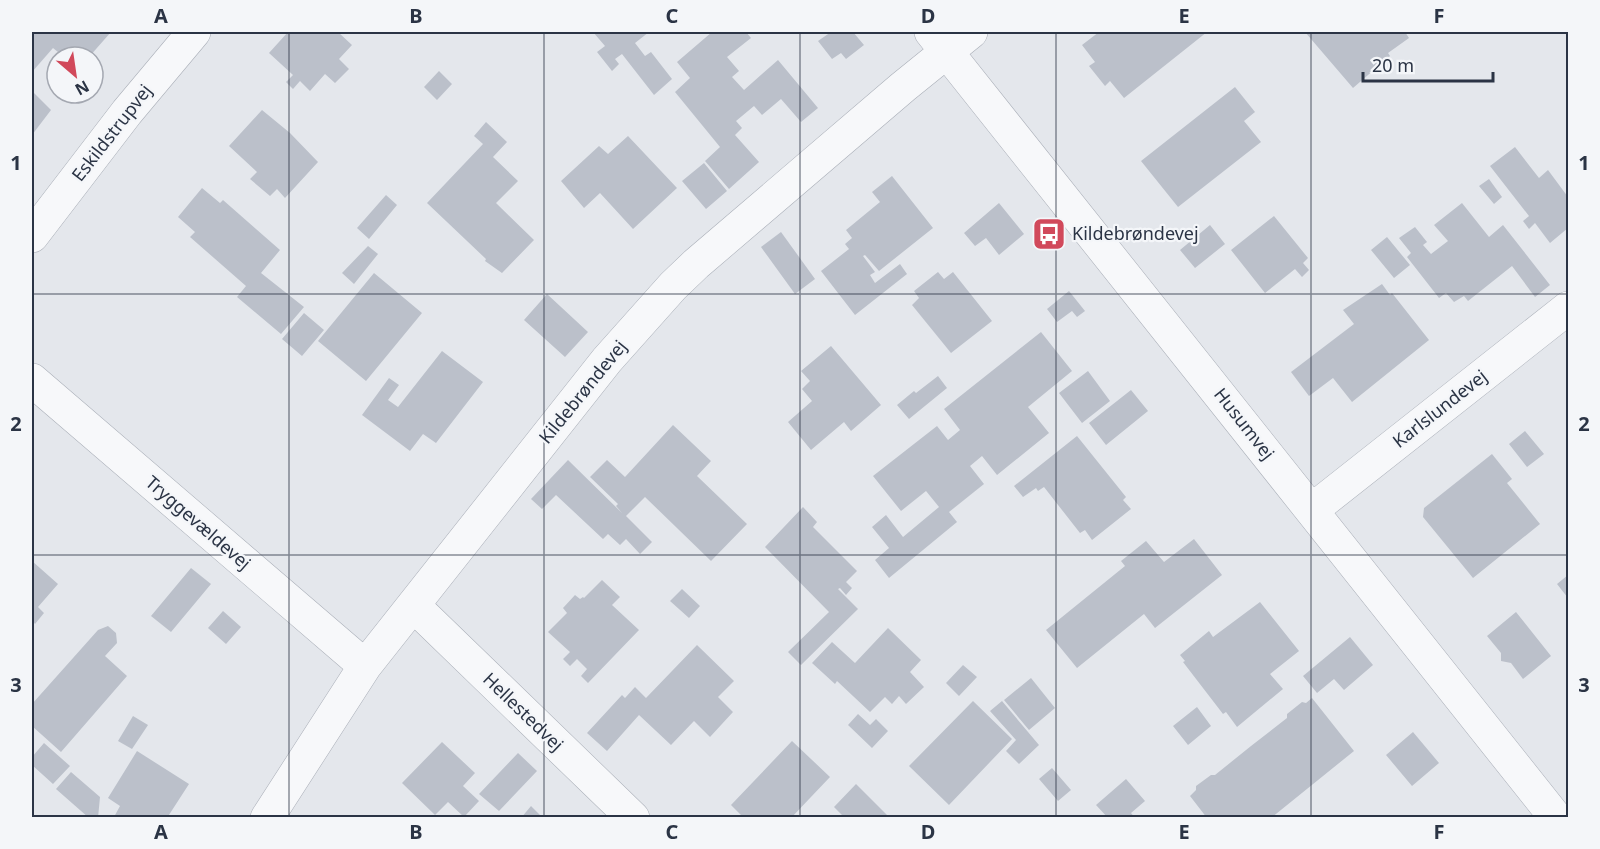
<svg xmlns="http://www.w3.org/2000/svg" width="1600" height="849" font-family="'Noto Sans',sans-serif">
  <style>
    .building { fill: #bbc0ca }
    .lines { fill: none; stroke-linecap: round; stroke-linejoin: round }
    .minor-casing { stroke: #a9aeb7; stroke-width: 34 }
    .minor { stroke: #f7f8fa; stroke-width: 33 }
    .grid { fill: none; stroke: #2b3445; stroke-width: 1.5; stroke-opacity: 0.55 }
    .labels { text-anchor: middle; stroke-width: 4.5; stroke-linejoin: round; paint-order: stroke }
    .street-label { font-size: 18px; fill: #2b3445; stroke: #f4f6f9 }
    .poi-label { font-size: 18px; fill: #2b3445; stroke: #f4f6f9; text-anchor: start }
    .neatline { fill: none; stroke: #2b3445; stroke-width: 2 }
    .grid-label { font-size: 20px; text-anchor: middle; font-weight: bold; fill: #2b3445 }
  </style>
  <rect width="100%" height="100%" fill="#e4e7ec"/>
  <path class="building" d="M 32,32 L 111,32 L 89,57 L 64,57 L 53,48 L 32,72 Z
    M 288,32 L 338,32 L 352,45 L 339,59 L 349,69 L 335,83 L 325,74 L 310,91 L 300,81 L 293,89 L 286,82 L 293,75 L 269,53 Z
    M 593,32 L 649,32 L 635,43 L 645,56 L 651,52 L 672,79 L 654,95 L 622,54 L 615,59 L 619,64 L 612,71 L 597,52 L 605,46 Z
    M 712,32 L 746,32 L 751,38 L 727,57 L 739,71 L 732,77 L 744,90 L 778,60 L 818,108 L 801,122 L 781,99 L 762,115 L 754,106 L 736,121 L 742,128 L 735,135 L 759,162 L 729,189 L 705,161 L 720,147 L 675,92 L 690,78 L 677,62 Z
    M 831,32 L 853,32 L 864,45 L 846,59 L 841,53 L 832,59 L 818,41 Z
    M 1099,32 L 1207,32 L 1124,98 L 1110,81 L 1105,86 L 1089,66 L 1095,62 L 1082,45 Z
    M 1305,32 L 1405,32 L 1409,38 L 1388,53 L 1390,56 L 1353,88 Z
    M 439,71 L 452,84 L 437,100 L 424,87 Z
    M 1235,87 L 1255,112 L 1244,121 L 1261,142 L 1178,207 L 1141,161 Z
    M 32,91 L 51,110 L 32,135 Z
    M 262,110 L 290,133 L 318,162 L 285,198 L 277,189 L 270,196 L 250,179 L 257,172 L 229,146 Z
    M 486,122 L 507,142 L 493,157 L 518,181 L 496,203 L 534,240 L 502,273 L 485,261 L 486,259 L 427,203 L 483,144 L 474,136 Z
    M 628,136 L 677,188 L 633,229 L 600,193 L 584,208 L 561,181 L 599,146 L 608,154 Z
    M 1515,147 L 1539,178 L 1548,170 L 1568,197 L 1568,228 L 1550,243 L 1535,223 L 1529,229 L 1523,221 L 1529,216 L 1490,166 Z
    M 704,163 L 727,191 L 706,209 L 682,181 Z
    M 892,176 L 933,228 L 879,271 L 865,255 L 863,256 L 875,272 L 870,275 L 875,283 L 900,264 L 907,274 L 855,315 L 821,271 L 849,249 L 845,244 L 852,238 L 846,230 L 880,202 L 872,192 Z
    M 1489,179 L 1502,197 L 1494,204 L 1479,186 Z
    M 202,188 L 220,203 L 223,200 L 280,250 L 261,273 L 304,307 L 281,334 L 237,297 L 246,286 L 190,237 L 195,232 L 178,217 Z
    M 386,195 L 397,205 L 369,239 L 357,228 Z
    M 999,203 L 1024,234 L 999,255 L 986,238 L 975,246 L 964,233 Z
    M 1462,203 L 1489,237 L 1503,225 L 1550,285 L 1535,297 L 1512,266 L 1468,301 L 1464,296 L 1454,302 L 1446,293 L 1439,298 L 1407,257 L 1411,253 L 1399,238 L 1415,227 L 1427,242 L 1423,245 L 1431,254 L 1448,241 L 1434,225 Z
    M 1274,216 L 1308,258 L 1303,263 L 1309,270 L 1302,277 L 1295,269 L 1265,293 L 1231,250 Z
    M 1210,225 L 1225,244 L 1195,268 L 1180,250 Z
    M 781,232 L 815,279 L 795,294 L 761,247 Z
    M 1387,237 L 1410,265 L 1394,278 L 1371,250 Z
    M 368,246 L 378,254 L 354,284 L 342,273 Z
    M 938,272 L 944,279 L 953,272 L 992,321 L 951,353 L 912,305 L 919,298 L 914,291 Z
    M 374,273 L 422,313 L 366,381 L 318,341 Z
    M 1382,284 L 1390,295 L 1392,293 L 1429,340 L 1352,402 L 1333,378 L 1309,396 L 1291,372 L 1354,324 L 1343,310 Z
    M 1069,291 L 1085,311 L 1077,317 L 1072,311 L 1057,322 L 1047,309 Z
    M 547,294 L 588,332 L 565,357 L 524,320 Z
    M 304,313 L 324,330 L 302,356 L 282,339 Z
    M 1041,332 L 1072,371 L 1028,407 L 1049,433 L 997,475 L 982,456 L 970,466 L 984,484 L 949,512 L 957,522 L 889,578 L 875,560 L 889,548 L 872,527 L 886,515 L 903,537 L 939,507 L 926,491 L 901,511 L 873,476 L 937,426 L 948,440 L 960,430 L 944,409 Z
    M 831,346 L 881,405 L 851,431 L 844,422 L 811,450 L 788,422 L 812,401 L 802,389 L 810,381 L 801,371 Z
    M 442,351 L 483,382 L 436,443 L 423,434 L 410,451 L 362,415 L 389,378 L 399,385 L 388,400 L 398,407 Z
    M 1088,371 L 1110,401 L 1082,423 L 1059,393 Z
    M 938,376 L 947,388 L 909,419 L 897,405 L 914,391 L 916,393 Z
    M 1131,390 L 1148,411 L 1106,445 L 1089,423 Z
    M 673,425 L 711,461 L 697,476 L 747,524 L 711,561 L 645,497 L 626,516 L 652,542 L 640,554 L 626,539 L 620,545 L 608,534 L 603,539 L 556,495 L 542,509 L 531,499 L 568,460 L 622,513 L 616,506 L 618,504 L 590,477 L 607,460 L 625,477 Z
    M 1525,431 L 1544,454 L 1527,467 L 1509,444 Z
    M 1077,436 L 1126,497 L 1123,500 L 1131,509 L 1092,540 L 1085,530 L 1080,533 L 1044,487 L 1038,491 L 1036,488 L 1023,497 L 1014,486 Z
    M 1492,454 L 1512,479 L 1507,483 L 1540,524 L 1473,578 L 1423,517 L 1424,508 Z
    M 803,507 L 817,522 L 813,527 L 857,571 L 846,582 L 852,588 L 846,595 L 840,588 L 838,589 L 858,609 L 801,665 L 788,652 L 829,612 L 765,547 Z
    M 1194,539 L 1222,575 L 1155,628 L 1144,614 L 1077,668 L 1046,630 L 1125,566 L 1121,561 L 1146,541 L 1164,562 Z
    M 32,561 L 58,584 L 38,607 L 44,613 L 35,624 L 32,620 Z
    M 191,568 L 211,584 L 171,632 L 151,616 Z
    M 1568,575 L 1568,598 L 1557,584 Z
    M 602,580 L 620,597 L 612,605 L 639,630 L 588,683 L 581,676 L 587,669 L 577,659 L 570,666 L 563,659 L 570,652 L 548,632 L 567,613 L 563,608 L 575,595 L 580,599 L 583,597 L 584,598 Z
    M 682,589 L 700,606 L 689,618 L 670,601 Z
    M 1260,602 L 1299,651 L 1270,674 L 1283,689 L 1237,727 L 1226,712 L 1223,714 L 1183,662 L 1185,661 L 1180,655 L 1209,631 L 1213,637 Z
    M 223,611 L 241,627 L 226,644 L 208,628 Z
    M 1516,612 L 1551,656 L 1523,679 L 1511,663 L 1501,661 L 1501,653 L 1487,636 Z
    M 108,626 L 116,633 L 117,643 L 105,656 L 127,676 L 61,752 L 32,726 L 32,704 L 98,630 Z
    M 888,628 L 921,660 L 910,672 L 924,687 L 906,704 L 899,696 L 892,704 L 885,697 L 870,712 L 837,681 L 835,684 L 812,663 L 832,642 L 855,663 Z
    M 1350,637 L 1373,665 L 1344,690 L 1334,679 L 1317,693 L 1303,676 Z
    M 697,645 L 734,681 L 718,697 L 733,712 L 710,737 L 694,721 L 671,745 L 639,715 L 607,751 L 587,733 L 622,695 L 625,698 L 635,687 L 646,698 Z
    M 963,665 L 977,677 L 959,696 L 946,683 Z
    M 1031,678 L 1055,708 L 1029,730 L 1004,700 Z
    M 1312,698 L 1354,751 L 1271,818 L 1207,818 L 1190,796 L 1196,790 L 1196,786 L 1211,775 L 1215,775 L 1251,746 L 1287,718 L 1287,714 L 1302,702 L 1306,703 Z
    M 973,701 L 1012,739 L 949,805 L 909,766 Z
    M 1002,701 L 1039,745 L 1019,764 L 1006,751 L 1016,740 L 990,711 Z
    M 1197,707 L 1211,726 L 1188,745 L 1173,726 Z
    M 858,714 L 870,725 L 876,719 L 888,731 L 872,748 L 848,725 Z
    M 133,716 L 148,725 L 132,749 L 118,741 Z
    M 1413,732 L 1439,763 L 1412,786 L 1386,755 Z
    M 792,741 L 830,777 L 791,818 L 744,818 L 731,805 Z
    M 442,742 L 475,773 L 463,786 L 479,801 L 464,817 L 448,802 L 435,815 L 402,783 Z
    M 44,743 L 70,766 L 53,784 L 32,765 L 32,757 Z
    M 137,751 L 189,784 L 167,818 L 114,817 L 120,806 L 108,798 Z
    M 518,753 L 537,771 L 499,811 L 479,794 Z
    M 1052,768 L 1071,790 L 1058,801 L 1039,779 Z
    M 71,772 L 100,797 L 98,818 L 89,818 L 56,789 Z
    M 1126,779 L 1145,801 L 1131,813 L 1135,818 L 1108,818 L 1096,805 Z
    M 856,784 L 890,818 L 845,818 L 834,807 Z
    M 531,806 L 543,818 L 521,818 Z"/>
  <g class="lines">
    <g class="minor-casing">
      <path id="minor" d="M 931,32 L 1556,818
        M 32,236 L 127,112 L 194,32
        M 32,380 L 365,666
        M 1312,510 L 1568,308
        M 414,606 L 633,818
        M 267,818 L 365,666 L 607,360 L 673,286 L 696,264 L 903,87 L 971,32"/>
    </g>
    <use href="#minor" class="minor"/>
  </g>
  <path class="grid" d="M 289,32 L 289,818M 544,32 L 544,818M 800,32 L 800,818M 1056,32 L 1056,818M 1311,32 L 1311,818M 32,294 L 1568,294M 32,555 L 1568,555"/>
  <defs>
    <g id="bus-square" transform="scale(1.725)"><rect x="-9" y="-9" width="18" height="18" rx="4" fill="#d1495b" stroke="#f4f6f9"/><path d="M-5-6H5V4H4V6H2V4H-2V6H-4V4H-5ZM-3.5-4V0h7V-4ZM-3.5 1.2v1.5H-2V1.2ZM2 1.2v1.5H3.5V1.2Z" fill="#fff"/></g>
  </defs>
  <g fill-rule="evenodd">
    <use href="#bus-square" x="1049" y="234"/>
  </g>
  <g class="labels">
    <g class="street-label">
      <text transform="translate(112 133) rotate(-52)" y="6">Eskildstrupvej</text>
      <text transform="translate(583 392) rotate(-51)" y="6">Kildebrøndevej</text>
      <text transform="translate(1440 409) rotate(-38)" y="6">Karlslundevej</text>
      <text transform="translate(1244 424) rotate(52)" y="6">Husumvej</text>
      <text transform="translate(198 523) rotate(41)" y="6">Tryggevældevej</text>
      <text transform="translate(523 712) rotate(44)" y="6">Hellestedvej</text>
    </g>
    <g class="poi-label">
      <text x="1072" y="240">Kildebrøndevej</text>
    </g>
  </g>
  <rect width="1600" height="849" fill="none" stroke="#f4f6f9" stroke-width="66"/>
  <g transform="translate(75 75) rotate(151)"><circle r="28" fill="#f4f6f9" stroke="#a4a8b1" stroke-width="1.5"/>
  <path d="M0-4.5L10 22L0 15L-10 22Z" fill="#d1495b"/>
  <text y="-9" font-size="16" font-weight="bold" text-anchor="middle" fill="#2b3445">N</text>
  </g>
  <path d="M1363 72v9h130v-9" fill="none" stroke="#2b3445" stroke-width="3"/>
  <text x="1372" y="72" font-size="18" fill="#2b3445" stroke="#f4f6f9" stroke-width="4.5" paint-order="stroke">20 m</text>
  <rect x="33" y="33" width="1534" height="783" class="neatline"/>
  <g class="grid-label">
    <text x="161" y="23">A</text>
    <text x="416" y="23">B</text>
    <text x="672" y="23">C</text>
    <text x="928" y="23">D</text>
    <text x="1184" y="23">E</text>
    <text x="1439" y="23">F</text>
    <text x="16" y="170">1</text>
    <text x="1584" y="170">1</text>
    <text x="16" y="431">2</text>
    <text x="1584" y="431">2</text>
    <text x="16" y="692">3</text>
    <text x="1584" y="692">3</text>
    <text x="161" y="839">A</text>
    <text x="416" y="839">B</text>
    <text x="672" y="839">C</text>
    <text x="928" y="839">D</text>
    <text x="1184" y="839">E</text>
    <text x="1439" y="839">F</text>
  </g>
</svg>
